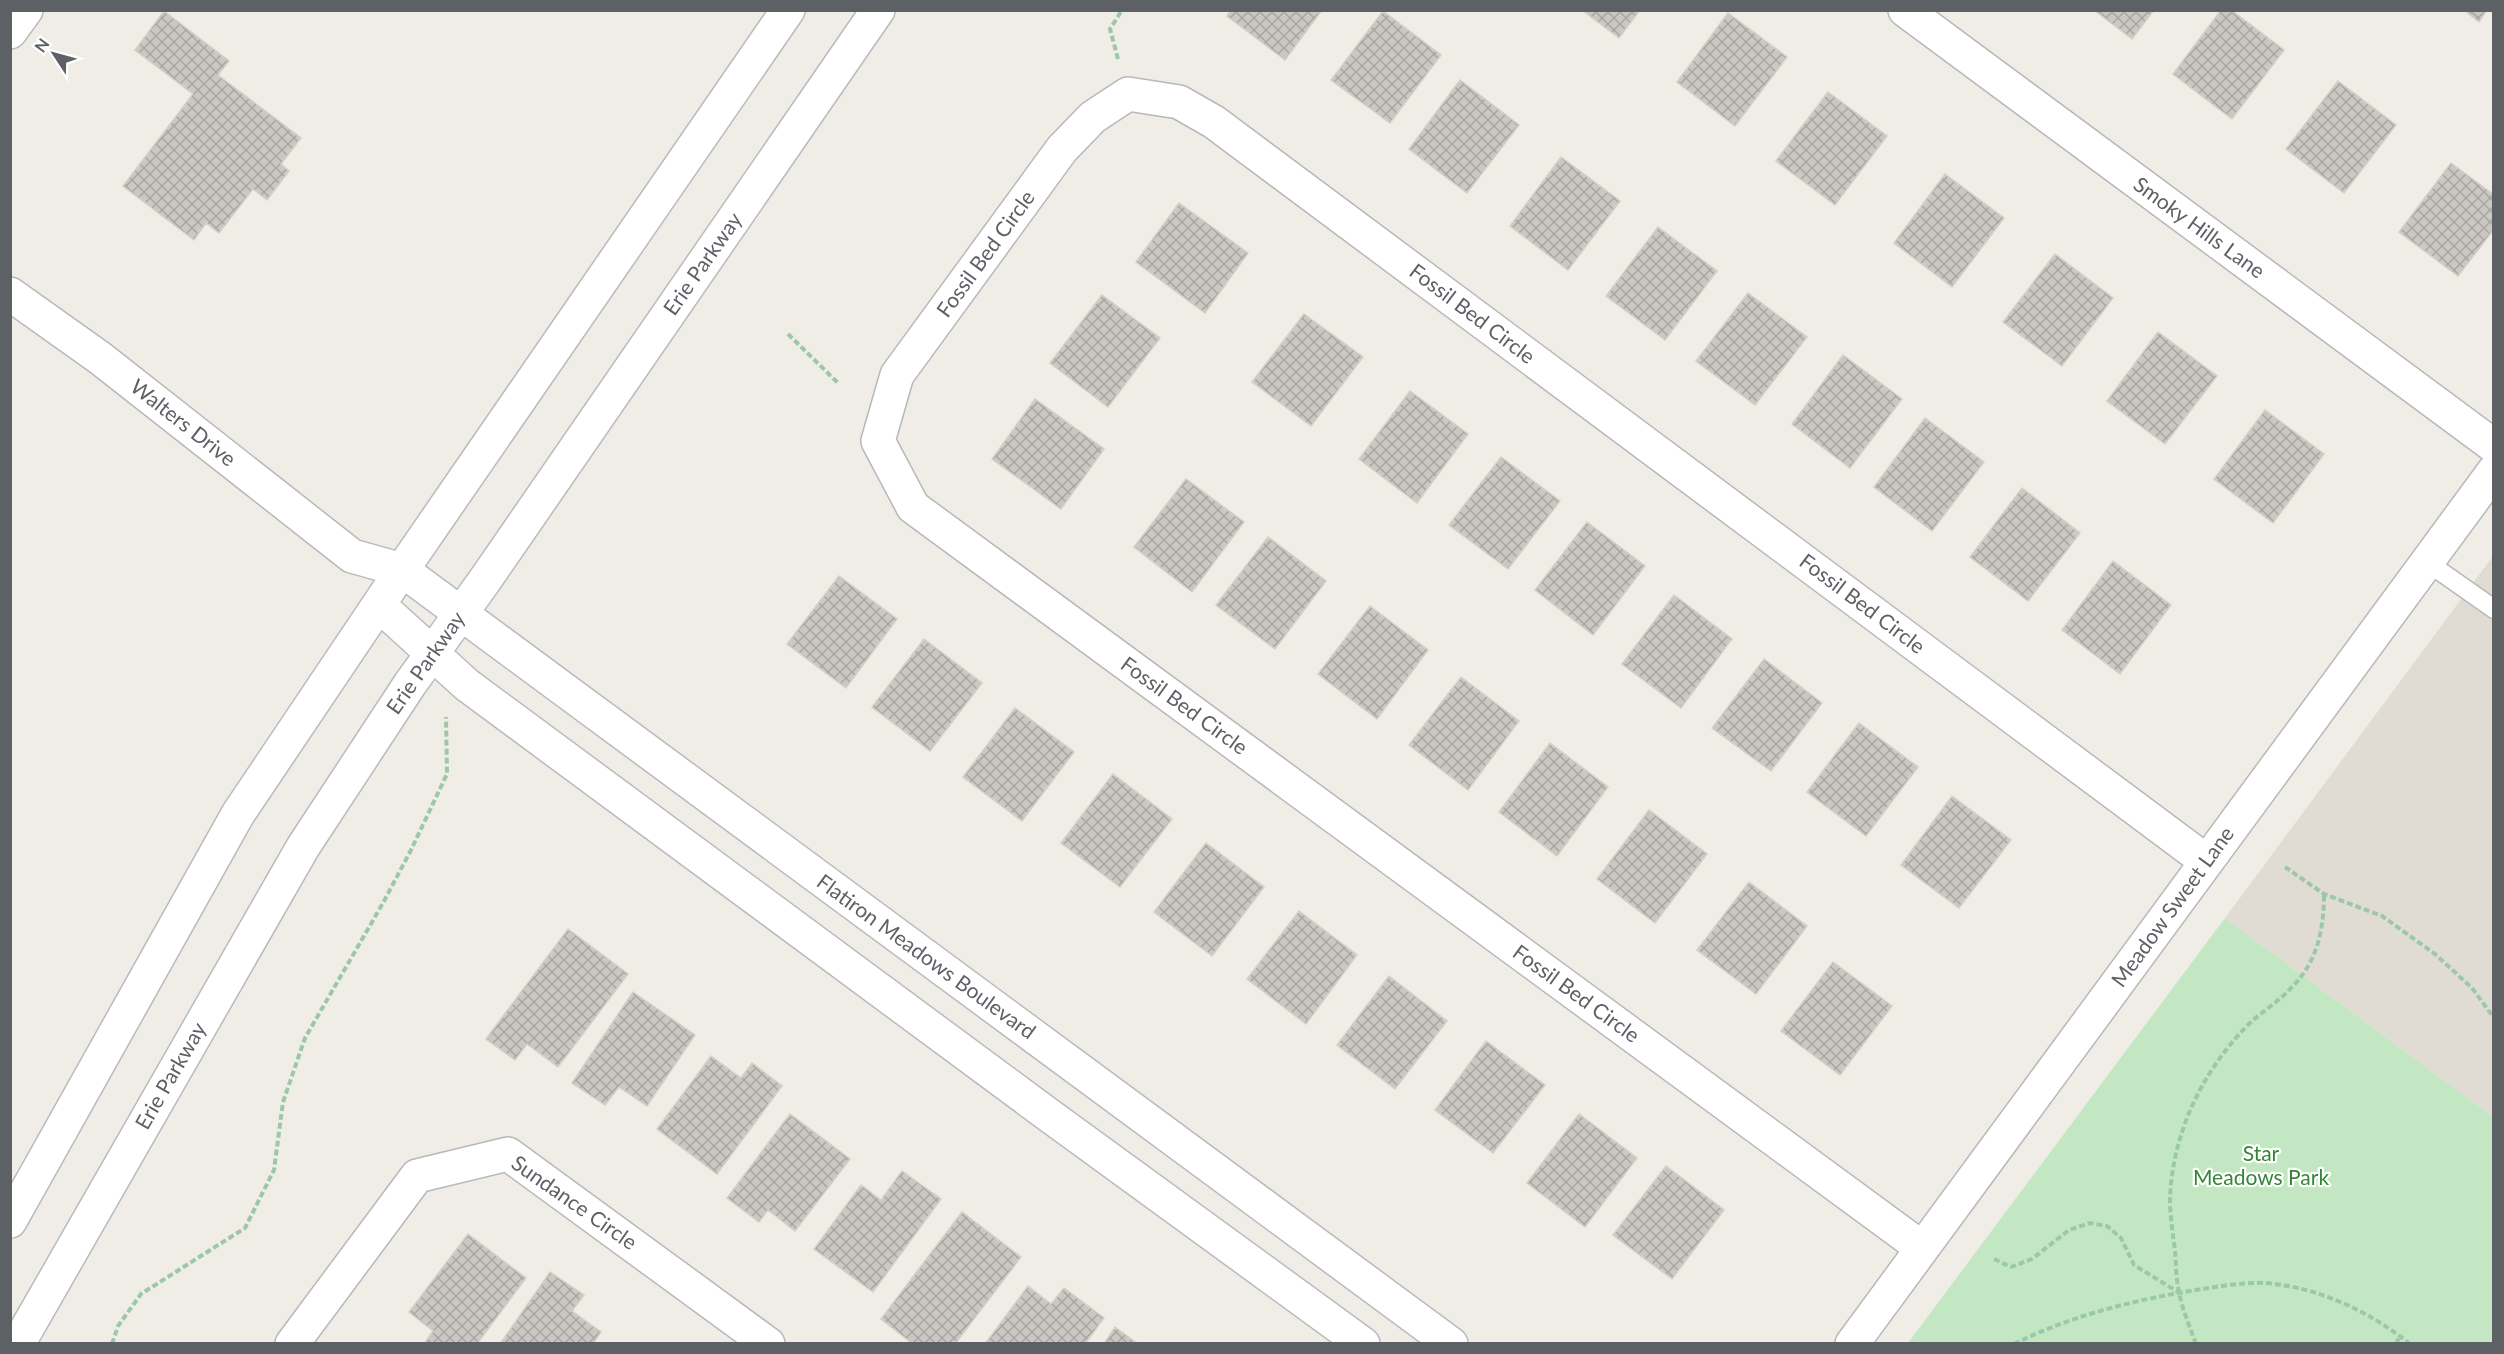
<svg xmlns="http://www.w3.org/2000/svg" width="2504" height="1354" font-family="Lato,sans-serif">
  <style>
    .education { fill: #e0dcd4 }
    .park { fill: #c3e7c2 }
    .building { fill: url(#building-cross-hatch); stroke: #d5cfc4; stroke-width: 1.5 }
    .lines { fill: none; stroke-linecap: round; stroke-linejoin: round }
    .lane-casing { stroke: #b6b8bc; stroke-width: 21 }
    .street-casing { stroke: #b6b8bc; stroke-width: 36 }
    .secondary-casing { stroke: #b7babf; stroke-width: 36 }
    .path { stroke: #9bc8a6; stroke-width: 4; stroke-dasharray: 6 3; stroke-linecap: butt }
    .lane { stroke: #fff; stroke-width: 18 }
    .street { stroke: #fff; stroke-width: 33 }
    .secondary { stroke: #fff; stroke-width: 33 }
    .labels { text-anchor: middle; stroke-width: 4.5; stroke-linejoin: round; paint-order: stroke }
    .street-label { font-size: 21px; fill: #5d6166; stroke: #fff }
    .park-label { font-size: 21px; fill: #348636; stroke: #fff }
  </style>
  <defs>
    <pattern id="building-cross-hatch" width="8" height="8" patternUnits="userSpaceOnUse" patternTransform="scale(1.5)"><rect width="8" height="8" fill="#cbc8c3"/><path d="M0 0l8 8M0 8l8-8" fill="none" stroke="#a8a6a2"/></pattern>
  </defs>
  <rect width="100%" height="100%" fill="#f0ede6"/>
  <path class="education" d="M 2493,556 L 2493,1117 L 2225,918 Z"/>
  <path class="park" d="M 2225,918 L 2493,1117 L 2493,1343 L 1908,1343 Z"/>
  <path class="building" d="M 1231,10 L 1322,10 L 1285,60 L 1227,16 Z
    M 1582,10 L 1640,10 L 1619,38 Z
    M 2094,10 L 2154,10 L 2132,39 Z
    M 2221,10 L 2231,10 L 2284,50 L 2232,119 L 2173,74 Z
    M 2464,10 L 2487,10 L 2479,22 Z
    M 164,11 L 229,61 L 218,75 L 301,138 L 281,164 L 289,171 L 267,200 L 253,189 L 219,233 L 206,223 L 194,240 L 123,186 L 193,94 L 135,50 Z
    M 1383,11 L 1441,55 L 1390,123 L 1331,80 Z
    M 1728,13 L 1787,57 L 1735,126 L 1677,82 Z
    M 1460,80 L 1519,125 L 1467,193 L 1409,149 Z
    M 2338,81 L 2396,125 L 2344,193 L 2286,149 Z
    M 1828,92 L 1887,136 L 1835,205 L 1776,161 Z
    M 1561,157 L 1620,201 L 1568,270 L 1510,226 Z
    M 2451,163 L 2494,195 L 2494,229 L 2458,276 L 2399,232 Z
    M 1945,174 L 2004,218 L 1952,287 L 1894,243 Z
    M 1179,203 L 1248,253 L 1205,313 L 1136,262 Z
    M 1658,227 L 1717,271 L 1665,340 L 1606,296 Z
    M 2055,254 L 2113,298 L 2062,366 L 2003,322 Z
    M 1748,293 L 1807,337 L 1755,405 L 1696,361 Z
    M 1102,295 L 1160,338 L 1108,407 L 1050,363 Z
    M 1304,314 L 1363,357 L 1311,426 L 1252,382 Z
    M 2158,332 L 2217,376 L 2165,444 L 2107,401 Z
    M 1843,355 L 1902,399 L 1850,468 L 1792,424 Z
    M 1410,391 L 1468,434 L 1417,503 L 1359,459 Z
    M 1035,399 L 1104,449 L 1061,509 L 992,459 Z
    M 2265,410 L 2324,454 L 2273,523 L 2214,479 Z
    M 1925,418 L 1984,462 L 1932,531 L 1874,487 Z
    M 1501,457 L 1560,501 L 1508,569 L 1449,525 Z
    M 1186,479 L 1244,522 L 1192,592 L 1134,547 Z
    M 2022,488 L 2080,533 L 2028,601 L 1970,557 Z
    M 1587,522 L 1645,566 L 1593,635 L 1535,590 Z
    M 1268,537 L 1326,581 L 1275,649 L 1216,605 Z
    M 2113,561 L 2171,605 L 2120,674 L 2062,630 Z
    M 839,576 L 897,619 L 846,688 L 787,644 Z
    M 1674,595 L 1732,639 L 1681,708 L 1622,664 Z
    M 1370,606 L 1428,650 L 1377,719 L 1318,674 Z
    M 924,639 L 982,683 L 930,751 L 872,707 Z
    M 1764,659 L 1822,703 L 1771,771 L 1712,728 Z
    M 1461,677 L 1519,721 L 1468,790 L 1409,745 Z
    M 1015,708 L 1074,752 L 1022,821 L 963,777 Z
    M 1859,723 L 1918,767 L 1866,836 L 1807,792 Z
    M 1550,743 L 1608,787 L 1557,856 L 1499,812 Z
    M 1113,774 L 1172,819 L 1120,887 L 1061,843 Z
    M 1952,796 L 2011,840 L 1959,908 L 1901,865 Z
    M 1649,810 L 1707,854 L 1655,923 L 1597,879 Z
    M 1206,843 L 1264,887 L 1212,956 L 1154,912 Z
    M 1749,882 L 1807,926 L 1756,994 L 1697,950 Z
    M 1299,911 L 1357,955 L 1306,1024 L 1247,979 Z
    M 568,929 L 628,974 L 558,1067 L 527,1044 L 515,1060 L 486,1039 Z
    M 1833,962 L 1892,1006 L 1840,1075 L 1781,1031 Z
    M 1389,976 L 1447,1021 L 1395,1089 L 1337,1045 Z
    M 633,992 L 695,1035 L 647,1106 L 619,1087 L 605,1105 L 572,1083 Z
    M 1486,1041 L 1545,1085 L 1493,1153 L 1435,1110 Z
    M 711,1056 L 741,1078 L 752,1063 L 782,1086 L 717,1174 L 657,1129 Z
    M 790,1114 L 850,1159 L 795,1231 L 768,1210 L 759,1222 L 727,1198 Z
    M 1579,1114 L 1637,1158 L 1585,1227 L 1527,1183 Z
    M 1666,1166 L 1724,1210 L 1672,1279 L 1613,1235 Z
    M 902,1171 L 941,1199 L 873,1292 L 814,1249 L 861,1185 L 881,1200 Z
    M 962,1212 L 1021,1257 L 955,1344 L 913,1344 L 881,1319 Z
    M 468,1234 L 526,1278 L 477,1344 L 424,1344 L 433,1331 L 409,1312 Z
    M 550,1272 L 584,1295 L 572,1311 L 601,1332 L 593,1344 L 500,1344 Z
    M 1028,1286 L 1051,1304 L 1064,1288 L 1104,1318 L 1085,1344 L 985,1344 Z
    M 1115,1327 L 1138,1344 L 1104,1344 Z"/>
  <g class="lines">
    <g class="lane-casing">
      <path id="lane" d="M 2427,562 L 2494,609"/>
    </g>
    <g class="street-casing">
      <path id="street" d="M 1905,10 L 2494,446
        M 10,32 L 26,10
        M 10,294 L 100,358 L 352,556 L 402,570
        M 1922,1248 L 913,507 L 878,441 L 897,375 L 1062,149 L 1093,117 L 1128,94 L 1179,102 L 1214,122 L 2206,861
        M 292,1344 L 417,1176 L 508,1154 L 768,1344
        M 1852,1344 L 2494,471"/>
    </g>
    <g class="secondary-casing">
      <path id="secondary" d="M 402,570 L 1451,1344
        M 379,605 L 467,685 L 1050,1116 L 1363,1344
        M 10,1221 L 238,814 L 402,570 L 788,10
        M 18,1344 L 303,847 L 410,684 L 485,580 L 878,10"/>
    </g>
    <path class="path" d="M 1118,59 L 1110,29 L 1122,10
      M 788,334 L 838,383
      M 2285,867 L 2324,894 L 2382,916 L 2435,954 L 2472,988 L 2494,1018
      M 1994,1259 L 2011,1267 L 2032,1259 L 2069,1230 L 2090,1223 L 2107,1226 L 2121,1238 L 2134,1265 L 2178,1292
      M 112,1344 L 118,1326 L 141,1294 L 245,1228 L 274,1170 L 283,1102 L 305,1038 L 383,903 L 411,850 L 447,774 L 446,717
      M 2014,1344 C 2072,1315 2138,1299 2202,1289 C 2222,1286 2245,1282 2265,1283 C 2318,1287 2369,1311 2410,1344
      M 2196,1344 C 2190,1327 2182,1309 2179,1292 C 2176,1278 2176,1264 2175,1251 C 2173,1234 2170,1217 2170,1200 C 2172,1136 2200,1075 2245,1028 C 2259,1013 2279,1002 2293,986 C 2318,960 2324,928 2324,894
      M 2396,1344 L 2400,1336"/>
    <use href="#lane" class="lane"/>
    <use href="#street" class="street"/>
    <use href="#secondary" class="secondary"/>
  </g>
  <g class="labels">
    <g class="street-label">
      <text transform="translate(2199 228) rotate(36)" y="7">Smoky Hills Lane</text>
      <text transform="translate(986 254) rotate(-54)" y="7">Fossil Bed Circle</text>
      <text transform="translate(703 264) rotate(-55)" y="7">Erie Parkway</text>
      <text transform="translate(1472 314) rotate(37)" y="7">Fossil Bed Circle</text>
      <text transform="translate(183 423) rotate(38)" y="7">Walters Drive</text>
      <text transform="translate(1862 604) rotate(37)" y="7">Fossil Bed Circle</text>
      <text transform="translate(426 663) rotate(-55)" y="7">Erie Parkway</text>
      <text transform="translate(1184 706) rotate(36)" y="7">Fossil Bed Circle</text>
      <text transform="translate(2173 907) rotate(-54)" y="7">Meadow Sweet Lane</text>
      <text transform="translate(926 957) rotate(36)" y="7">Flatiron Meadows Boulevard</text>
      <text transform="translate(1576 994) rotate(36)" y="7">Fossil Bed Circle</text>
      <text transform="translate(171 1076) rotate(-60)" y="7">Erie Parkway</text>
      <text transform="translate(574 1203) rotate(35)" y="7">Sundance Circle</text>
    </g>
    <g class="park-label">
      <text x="2261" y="1161">Star<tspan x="2261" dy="24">Meadows Park</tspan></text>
    </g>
  </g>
  <rect width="2504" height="1354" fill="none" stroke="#5d6166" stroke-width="24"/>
  <g transform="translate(54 54) rotate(306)" stroke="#ffffff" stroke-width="4.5" paint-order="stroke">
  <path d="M0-4.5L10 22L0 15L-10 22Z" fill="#5d6166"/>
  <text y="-9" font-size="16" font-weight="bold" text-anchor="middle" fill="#5d6166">N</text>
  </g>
</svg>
